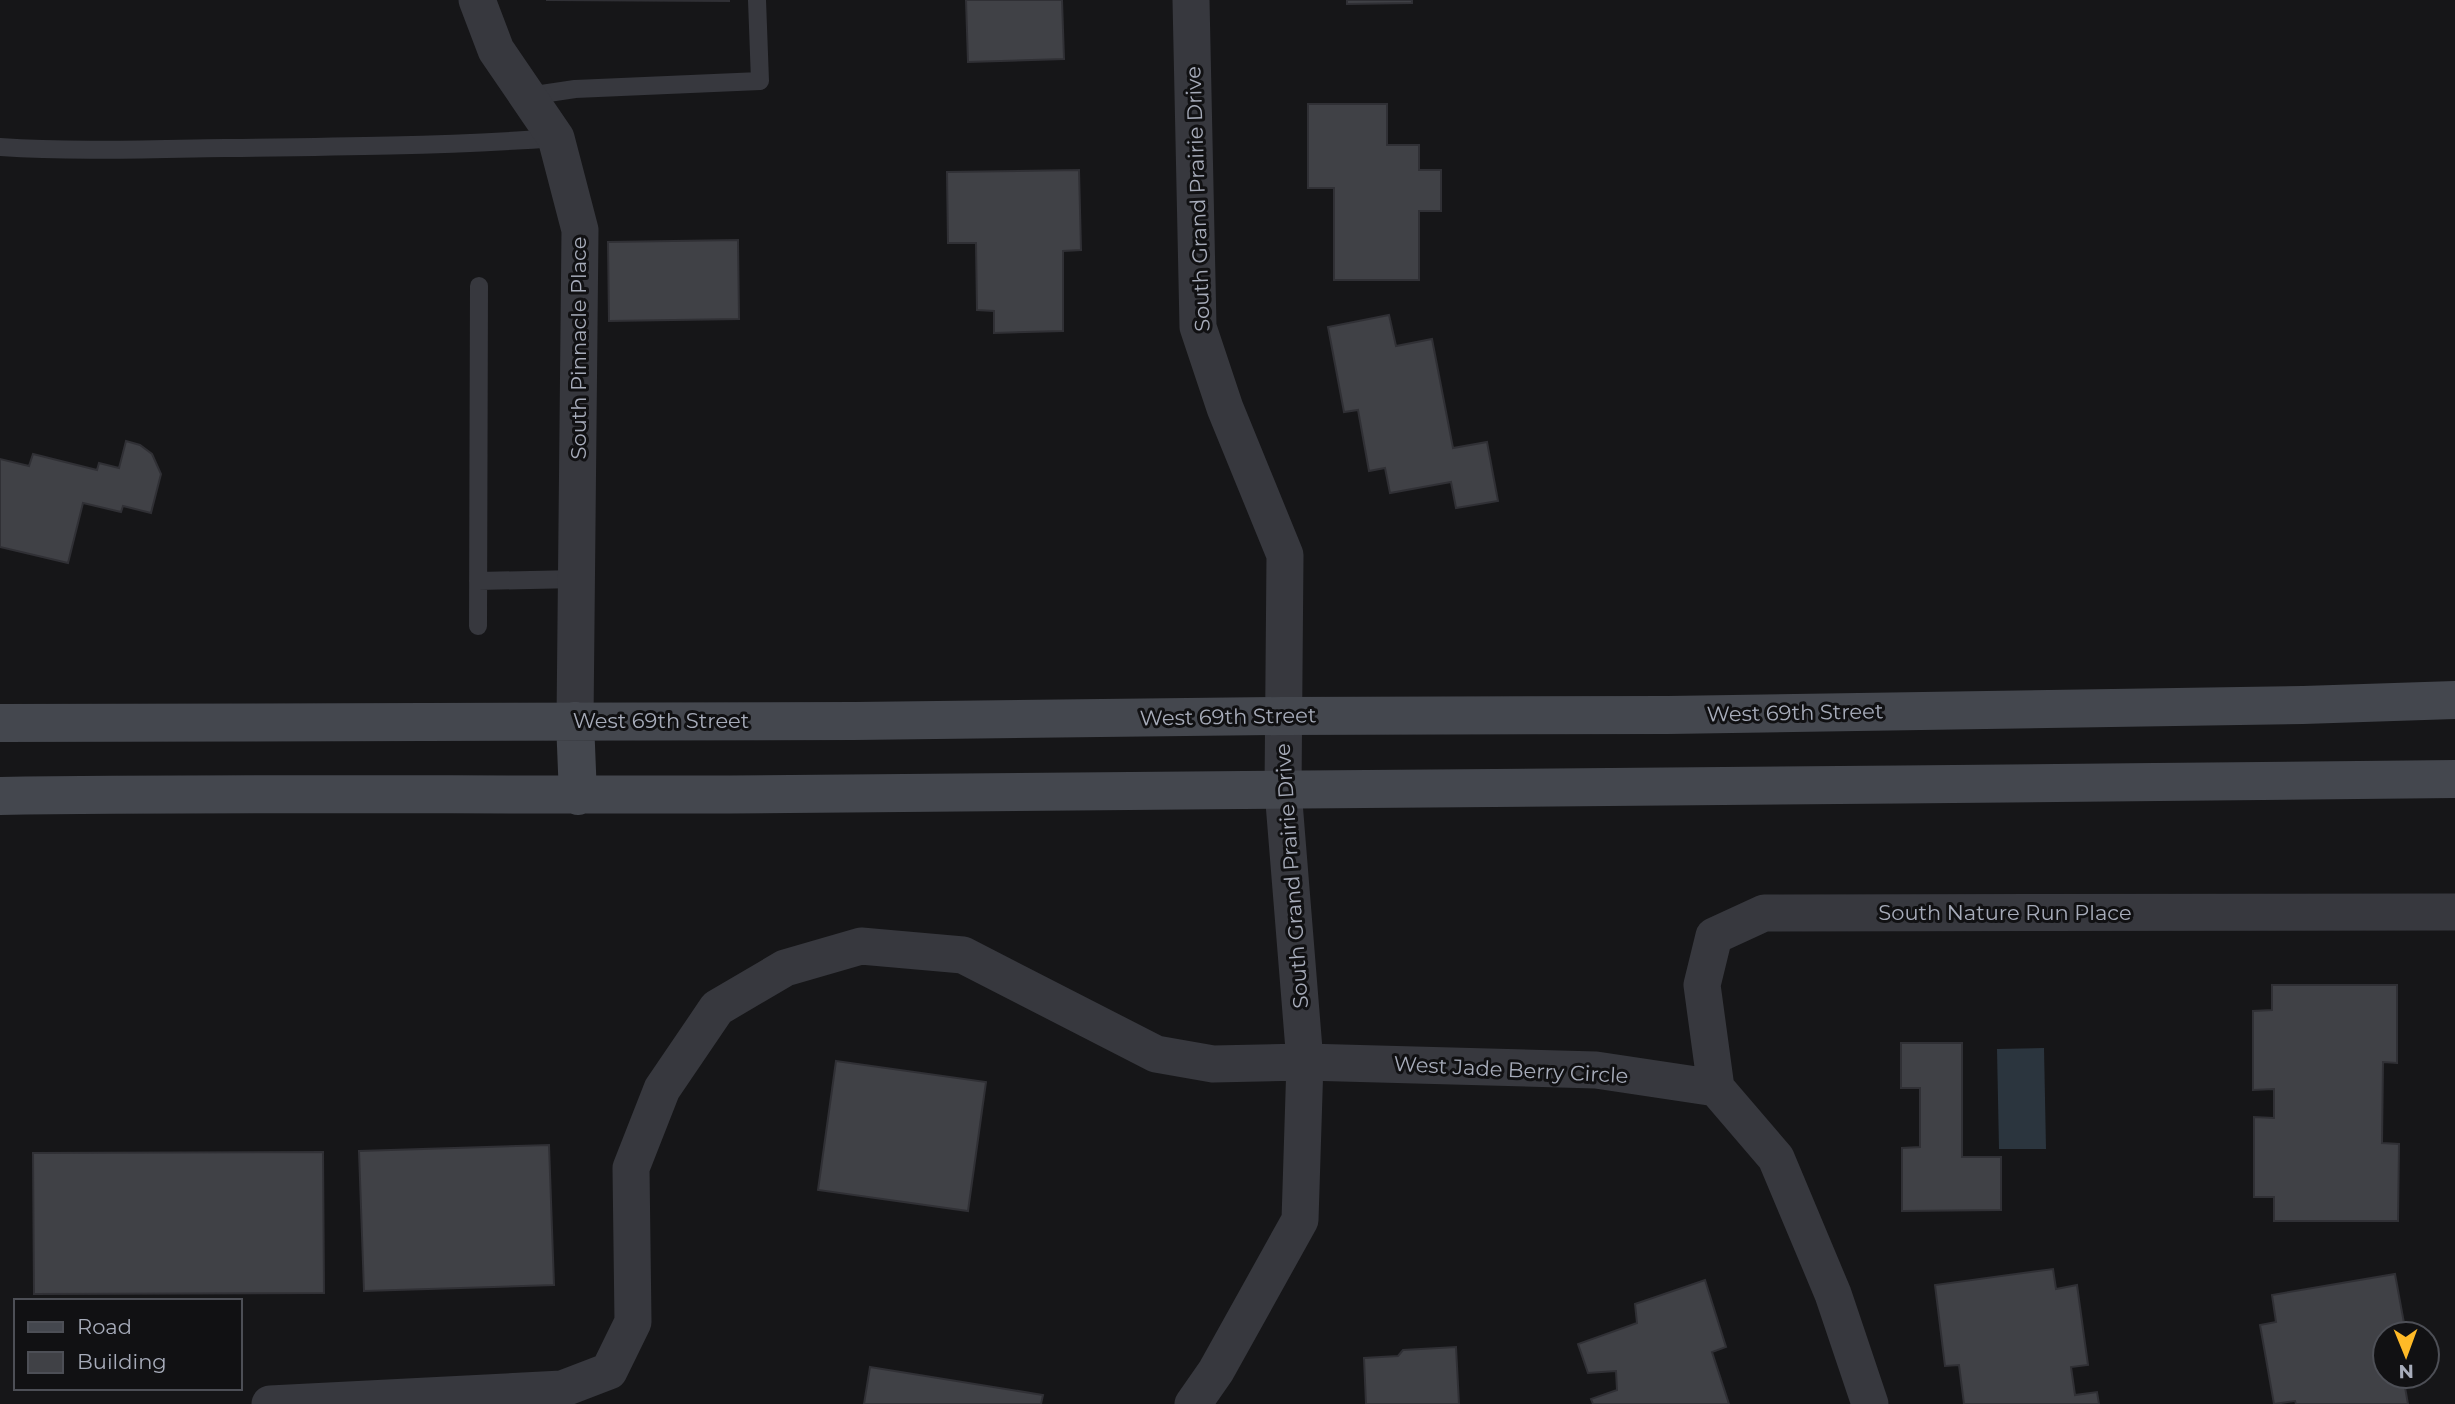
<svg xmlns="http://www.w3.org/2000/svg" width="2455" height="1404" font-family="Montserrat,sans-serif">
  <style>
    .water { fill: #2b353e }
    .building { fill: #404146; stroke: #303035; stroke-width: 2 }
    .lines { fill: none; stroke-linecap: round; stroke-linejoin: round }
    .service { stroke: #37383e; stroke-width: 18 }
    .minor { stroke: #37383e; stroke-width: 37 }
    .secondary { stroke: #44474e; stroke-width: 38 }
    .labels { text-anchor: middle; stroke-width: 6; stroke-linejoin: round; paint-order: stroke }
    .street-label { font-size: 21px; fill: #a7acba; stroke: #111113 }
  </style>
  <rect width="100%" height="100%" fill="#161618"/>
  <path class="water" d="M 2044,1048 L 2046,1149 L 1999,1149 L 1997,1049 Z"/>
  <path class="building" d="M 546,0 L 729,0 L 729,1 Z
    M 966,0 L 1062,0 L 1064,59 L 968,62 Z
    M 1347,0 L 1412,0 L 1412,3 L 1347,4 Z
    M 1308,104 L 1387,104 L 1387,145 L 1419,145 L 1419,170 L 1441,170 L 1441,211 L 1419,211 L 1419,280 L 1334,280 L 1334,188 L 1308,188 Z
    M 1079,170 L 1081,250 L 1063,251 L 1063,331 L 994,333 L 994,311 L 977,310 L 976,243 L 948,243 L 947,172 Z
    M 738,240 L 739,319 L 609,321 L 608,242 Z
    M 1389,315 L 1396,346 L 1432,339 L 1453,448 L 1487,442 L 1498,501 L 1456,508 L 1451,482 L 1390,493 L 1385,468 L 1369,471 L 1358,410 L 1344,412 L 1328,327 Z
    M 126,441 L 140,445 L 152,454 L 161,474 L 151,513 L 123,506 L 121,512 L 83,503 L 68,563 L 0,547 L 0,459 L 29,466 L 33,454 L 97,470 L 99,463 L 119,468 Z
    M 2272,985 L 2397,985 L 2397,1063 L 2383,1062 L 2382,1143 L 2399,1144 L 2398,1221 L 2274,1221 L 2274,1197 L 2254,1197 L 2254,1117 L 2274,1118 L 2274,1089 L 2253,1090 L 2253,1011 L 2272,1010 Z
    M 1901,1043 L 1962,1043 L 1962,1157 L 2001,1157 L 2001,1210 L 1902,1211 L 1902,1148 L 1920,1147 L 1920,1088 L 1901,1088 Z
    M 836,1061 L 986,1082 L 968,1211 L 818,1190 Z
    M 549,1145 L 554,1285 L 364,1291 L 359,1151 Z
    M 323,1152 L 324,1293 L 34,1294 L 33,1153 Z
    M 2053,1269 L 2056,1289 L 2077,1285 L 2088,1365 L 2071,1367 L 2075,1395 L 2097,1392 L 2099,1404 L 1964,1404 L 1959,1365 L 1945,1366 L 1935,1285 Z
    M 2395,1274 L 2406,1334 L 2385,1334 L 2385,1376 L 2403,1376 L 2408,1404 L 2296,1404 L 2295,1401 L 2274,1404 L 2260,1325 L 2276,1322 L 2272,1295 Z
    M 1705,1280 L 1726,1347 L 1712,1352 L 1729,1404 L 1593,1404 L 1591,1399 L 1617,1390 L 1616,1371 L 1588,1373 L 1578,1344 L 1637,1323 L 1635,1304 Z
    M 1456,1347 L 1459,1404 L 1366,1404 L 1364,1358 L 1398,1356 L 1403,1350 Z
    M 870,1367 L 1043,1395 L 1041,1404 L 864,1404 Z"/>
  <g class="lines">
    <path class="service" d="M 528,96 L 575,89 L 760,81 L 757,0
      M 0,147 C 75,152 150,149 225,148 C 335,147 446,146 556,138
      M 478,581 L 577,579
      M 478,626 L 479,286"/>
    <path class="minor" d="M 477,0 L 496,50 L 556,138 L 580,230 L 575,721
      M 1191,0 L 1198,327 L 1225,408 L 1285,555 L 1283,790 L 1305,1062 L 1300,1220 L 1216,1371 L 1193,1404
      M 1716,1088 L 1702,985 L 1714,936 L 1764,913 L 2455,912
      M 1716,1088 L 1776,1158 L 1833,1294 L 1870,1404
      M 270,1404 L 562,1389 L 609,1371 L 633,1322 L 631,1168 L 662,1089 L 717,1008 L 785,968 L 861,946 L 963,955 L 1156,1054 L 1213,1064 L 1305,1062 L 1596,1070 L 1716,1088"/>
    <path class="secondary" d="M 575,721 L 578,796
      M 0,723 L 855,721 L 1282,716 L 1668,715 L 2303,705 L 2455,700
      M 0,796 C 263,792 526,796 790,794 C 1345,791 1900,784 2455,779"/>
  </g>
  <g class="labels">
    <g class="street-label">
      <text transform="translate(1198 199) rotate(-92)" y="7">South Grand Prairie Drive</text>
      <text transform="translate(579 348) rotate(-90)" y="7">South Pinnacle Place</text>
      <text transform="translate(1795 713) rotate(-1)" y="7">West 69th Street</text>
      <text transform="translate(1228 717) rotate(-1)" y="7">West 69th Street</text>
      <text x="661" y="728">West 69th Street</text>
      <text transform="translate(1292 876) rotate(-94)" y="7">South Grand Prairie Drive</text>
      <text x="2005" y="920">South Nature Run Place</text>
      <text transform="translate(1511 1070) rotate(3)" y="7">West Jade Berry Circle</text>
    </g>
  </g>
  <rect x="14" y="1299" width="228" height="91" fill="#111113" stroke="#4d4f56" stroke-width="2"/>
  <rect x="28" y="1322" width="35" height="10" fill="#44474e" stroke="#4d4f56" stroke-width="2"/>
  <text x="77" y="1334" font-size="21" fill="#a7acba">Road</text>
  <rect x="28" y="1352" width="35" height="21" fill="#404146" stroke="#4d4f56" stroke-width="2"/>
  <text x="77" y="1369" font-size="21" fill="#a7acba">Building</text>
  <g transform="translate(2406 1355) rotate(179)"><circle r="33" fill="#111113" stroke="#4d4f56" stroke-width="2"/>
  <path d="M0-5L12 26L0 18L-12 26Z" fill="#ffba27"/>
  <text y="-10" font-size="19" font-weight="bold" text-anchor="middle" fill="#a7acba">N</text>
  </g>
</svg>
